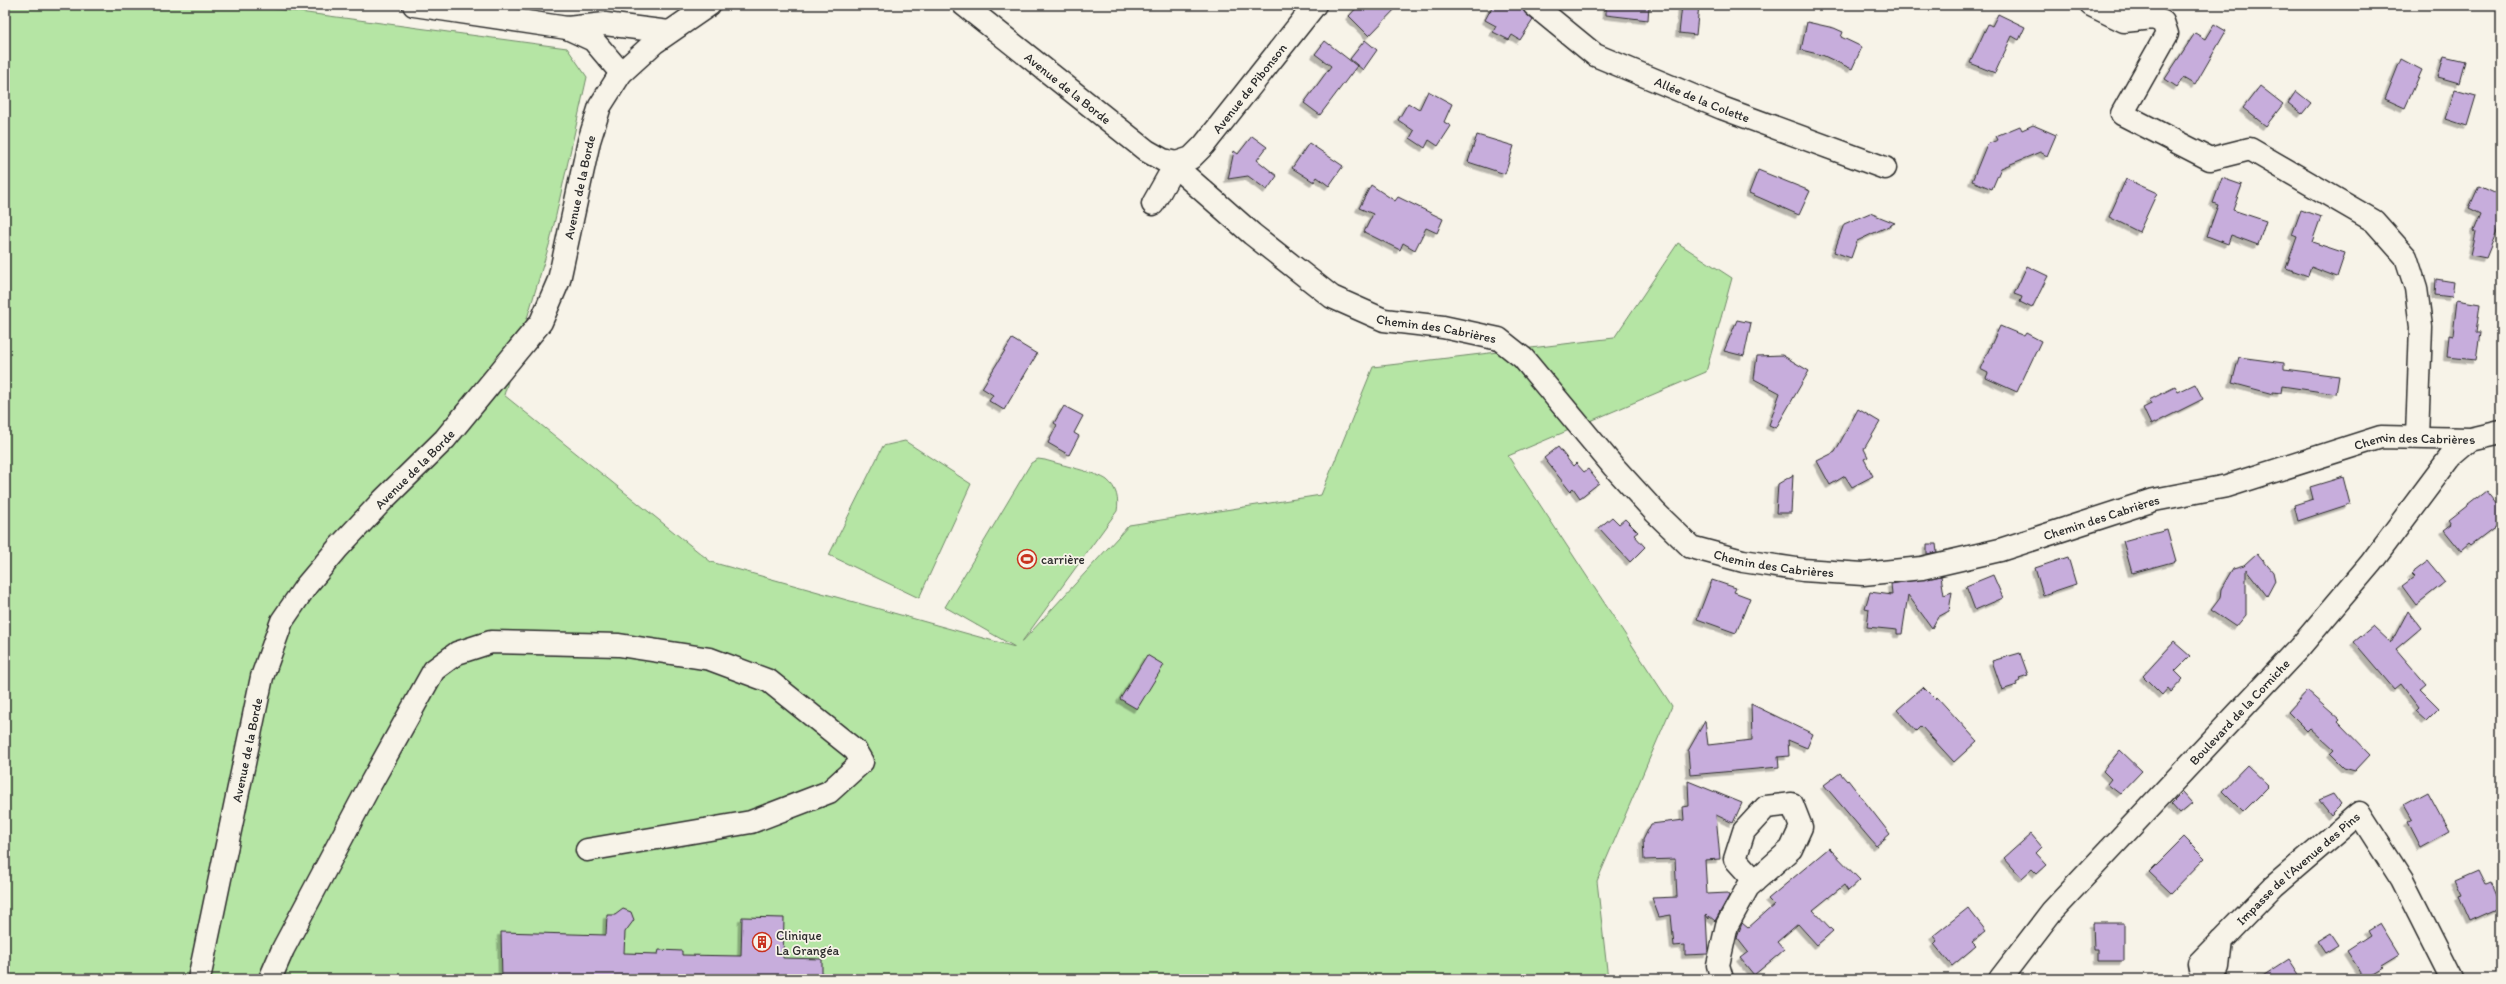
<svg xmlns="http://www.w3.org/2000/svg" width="2506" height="984" font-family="Itim,sans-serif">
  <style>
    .green { fill: #b5e5a4; stroke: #708868 }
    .building { fill: #c7addc; stroke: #2b2b2b; filter: url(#shadow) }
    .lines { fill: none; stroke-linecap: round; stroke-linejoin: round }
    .minor-casing { stroke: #2b2b2b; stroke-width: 25 }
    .minor { stroke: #f7f3e8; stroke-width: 22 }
    .labels { text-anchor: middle; stroke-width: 3.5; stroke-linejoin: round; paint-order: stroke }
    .street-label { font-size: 13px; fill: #2b2b2b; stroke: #f7f3e8 }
    .poi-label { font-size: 13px; fill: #2b2b2b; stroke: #f7f3e8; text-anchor: start }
  </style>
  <defs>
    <filter id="shadow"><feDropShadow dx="-3.5" dy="3.5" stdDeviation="0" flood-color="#0004"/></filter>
  </defs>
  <rect width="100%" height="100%" fill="#f7f3e8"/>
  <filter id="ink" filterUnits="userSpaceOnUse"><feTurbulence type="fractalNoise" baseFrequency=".025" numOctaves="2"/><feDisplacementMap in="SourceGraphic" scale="8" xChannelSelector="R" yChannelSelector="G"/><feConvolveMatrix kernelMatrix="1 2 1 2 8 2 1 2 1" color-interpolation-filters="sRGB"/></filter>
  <g filter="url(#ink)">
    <path class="green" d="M 5,5 L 247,5 L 567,48 L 587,77 L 550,242 L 504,395 L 711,562 L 1015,647 L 945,607 L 1031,463 L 1038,459 L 1045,460 C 1058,464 1098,473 1107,480 C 1117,488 1119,500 1117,511 L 1021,643 L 1129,525 L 1321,495 L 1373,367 L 1614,338 L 1678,243 L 1732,278 L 1706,372 L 1508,456 L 1672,706 L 1597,881 L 1608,979 L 5,979 Z
      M 905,441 L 971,484 L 919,598 L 829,555 L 883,446 Z"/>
    <path class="building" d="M 1359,5 L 1399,5 L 1369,36 L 1349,16 Z
      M 1493,5 L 1522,5 L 1526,14 L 1533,20 L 1520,40 L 1512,35 L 1509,40 L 1493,32 L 1496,26 L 1485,20 Z
      M 1606,5 L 1649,5 L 1648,20 L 1606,15 Z
      M 1682,5 L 1699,5 L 1696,35 L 1679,33 Z
      M 1998,14 L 2025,27 L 2019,40 L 2012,36 L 1995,73 L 1970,63 L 1988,24 L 1992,26 Z
      M 1807,22 L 1834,28 L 1843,32 L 1841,37 L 1862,47 L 1852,69 L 1822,55 L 1801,50 Z
      M 2214,24 L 2226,31 L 2195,85 L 2183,78 L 2177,87 L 2165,79 L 2195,33 L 2205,39 Z
      M 1365,40 L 1377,50 L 1363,70 L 1350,59 Z
      M 1325,41 L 1357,66 L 1320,115 L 1304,103 L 1331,66 L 1315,54 Z
      M 2444,56 L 2465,61 L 2459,83 L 2438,77 Z
      M 2401,59 L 2422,70 L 2405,108 L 2385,99 Z
      M 2260,86 L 2283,104 L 2266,126 L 2243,108 Z
      M 2455,90 L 2476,96 L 2467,126 L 2446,119 Z
      M 1428,91 L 1452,104 L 1444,122 L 1451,126 L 1438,146 L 1429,140 L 1425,148 L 1410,138 L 1414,131 L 1398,120 L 1408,103 L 1419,110 Z
      M 2296,91 L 2311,103 L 2302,114 L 2288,103 Z
      M 2033,125 L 2056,135 L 2047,156 L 2040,152 L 2001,168 L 1992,189 L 1972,181 L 1987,144 L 1998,140 L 1996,136 L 2020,126 L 2022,130 Z
      M 1477,135 L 1514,146 L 1505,174 L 1468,162 Z
      M 1252,136 L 1267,147 L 1257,160 L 1277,176 L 1267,190 L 1248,176 L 1228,179 L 1234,151 L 1238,154 Z
      M 1309,143 L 1343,166 L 1329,186 L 1317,177 L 1314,182 L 1292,168 Z
      M 1758,170 L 1810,191 L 1799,215 L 1749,193 Z
      M 2222,178 L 2242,185 L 2233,210 L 2266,221 L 2258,245 L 2231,235 L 2228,244 L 2207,236 L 2218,205 L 2213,203 Z
      M 2126,179 L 2157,193 L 2139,232 L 2109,217 Z
      M 1371,185 L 1395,201 L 1398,197 L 1443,219 L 1437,233 L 1426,228 L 1415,250 L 1403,243 L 1400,250 L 1364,232 L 1373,214 L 1359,208 Z
      M 2479,186 L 2501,196 L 2501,221 L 2486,258 L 2471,255 L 2476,232 L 2474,231 L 2481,214 L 2469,208 Z
      M 2301,210 L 2321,217 L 2312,242 L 2345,253 L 2337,277 L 2311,267 L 2308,276 L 2286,268 L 2297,237 L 2292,235 Z
      M 1870,213 L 1895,223 L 1857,241 L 1851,258 L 1834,252 L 1844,224 Z
      M 2027,266 L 2048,276 L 2032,308 L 2020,302 L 2022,297 L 2014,294 Z
      M 2436,279 L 2454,282 L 2452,297 L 2435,295 Z
      M 2457,300 L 2480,304 L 2476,333 L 2480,333 L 2476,360 L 2447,357 L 2449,334 L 2453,335 Z
      M 1737,320 L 1751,323 L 1744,356 L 1724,351 Z
      M 2000,326 L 2024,336 L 2026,333 L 2041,341 L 2017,392 L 1986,378 L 1988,373 L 1980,369 Z
      M 1012,339 L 1037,354 L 1004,410 L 989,401 L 993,395 L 982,388 Z
      M 1782,355 L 1809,371 L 1776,428 L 1769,425 L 1780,393 L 1754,379 L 1757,356 Z
      M 2239,357 L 2284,363 L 2284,369 L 2339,376 L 2336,394 L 2282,386 L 2281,393 L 2273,392 L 2273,394 L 2232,383 Z
      M 2195,384 L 2203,399 L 2151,425 L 2143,408 L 2151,404 L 2149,400 L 2175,387 L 2178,392 Z
      M 1064,406 L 1083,416 L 1074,433 L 1079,436 L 1069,455 L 1048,443 L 1057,425 L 1054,423 Z
      M 1858,409 L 1880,422 L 1864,449 L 1868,457 L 1864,459 L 1873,476 L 1852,487 L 1845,476 L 1830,485 L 1817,461 L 1835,452 Z
      M 1558,447 L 1573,466 L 1576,463 L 1584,472 L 1588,469 L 1599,483 L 1580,498 L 1573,488 L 1570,491 L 1544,458 Z
      M 1793,475 L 1791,513 L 1776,513 L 1778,484 Z
      M 2343,477 L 2350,504 L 2298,521 L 2294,505 L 2313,499 L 2310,487 Z
      M 2486,491 L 2501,510 L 2501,523 L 2471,546 L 2469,544 L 2461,551 L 2444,530 L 2452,524 L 2449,520 Z
      M 1612,517 L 1619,524 L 1625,519 L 1638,532 L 1634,535 L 1645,547 L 1630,562 L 1599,528 Z
      M 2167,529 L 2176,561 L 2132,573 L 2123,541 Z
      M 1927,544 L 1936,544 L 1937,552 L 1927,554 Z
      M 2257,553 L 2273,572 L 2275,581 L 2267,596 L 2246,569 L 2246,615 L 2236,627 L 2211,610 L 2220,598 L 2221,589 L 2233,568 L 2244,565 Z
      M 2068,557 L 2076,584 L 2043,595 L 2035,568 Z
      M 2428,561 L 2445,582 L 2416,605 L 2402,586 L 2414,577 L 2411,574 Z
      M 1993,575 L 2003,598 L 1975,610 L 1966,586 Z
      M 1941,576 L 1944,595 L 1952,592 L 1949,611 L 1938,617 L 1932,628 L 1908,595 L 1902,634 L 1897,634 L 1897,630 L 1867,627 L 1869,609 L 1865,608 L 1870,592 L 1892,595 L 1891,584 Z
      M 1712,580 L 1736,588 L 1734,592 L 1750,598 L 1736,633 L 1697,619 Z
      M 2408,611 L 2421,628 L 2396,649 L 2426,684 L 2420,689 L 2439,708 L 2426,721 L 2415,711 L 2418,708 L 2400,684 L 2394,689 L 2354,642 L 2373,626 L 2391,643 Z
      M 2174,642 L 2190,656 L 2175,671 L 2183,679 L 2171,692 L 2168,688 L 2162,695 L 2143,676 Z
      M 2020,653 L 2028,675 L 2019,678 L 2020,681 L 2016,683 L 2017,685 L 2002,690 L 1992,661 Z
      M 1147,655 L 1164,665 L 1137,709 L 1120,699 Z
      M 1923,687 L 1935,699 L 1937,697 L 1977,741 L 1954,762 L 1921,726 L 1916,731 L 1897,710 Z
      M 2307,691 L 2340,720 L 2338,722 L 2370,755 L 2355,771 L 2344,768 L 2330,754 L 2334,750 L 2310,728 L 2307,731 L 2288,712 Z
      M 1751,704 L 1813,734 L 1807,748 L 1788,740 L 1789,756 L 1778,757 L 1779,767 L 1690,775 L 1688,751 L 1705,721 L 1708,745 L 1752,740 Z
      M 2120,750 L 2142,771 L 2120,794 L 2107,784 L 2111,779 L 2103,771 Z
      M 2247,765 L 2269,786 L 2243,812 L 2222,791 Z
      M 1840,773 L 1847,781 L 1848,780 L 1890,834 L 1876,846 L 1824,785 Z
      M 1688,781 L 1742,803 L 1733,823 L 1716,815 L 1720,859 L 1705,860 L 1707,894 L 1728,893 L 1729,896 L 1715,921 L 1709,916 L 1709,919 L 1706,915 L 1708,954 L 1685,955 L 1685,945 L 1674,946 L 1671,915 L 1659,917 L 1652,898 L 1677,897 L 1675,859 L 1644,860 L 1643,840 L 1651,824 L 1684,820 L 1683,807 L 1689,806 Z
      M 2428,792 L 2449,831 L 2420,847 L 2407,822 L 2412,819 L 2404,805 Z
      M 2182,793 L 2192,804 L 2180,814 L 2171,804 Z
      M 2333,794 L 2341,805 L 2331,815 L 2319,800 Z
      M 2031,834 L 2042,847 L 2036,853 L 2047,865 L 2037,874 L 2032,869 L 2022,878 L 2004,858 Z
      M 2184,837 L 2205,858 L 2171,893 L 2149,872 Z
      M 1829,848 L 1860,880 L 1848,891 L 1844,885 L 1813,910 L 1833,931 L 1817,945 L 1798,924 L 1777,942 L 1784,950 L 1754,975 L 1740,958 L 1748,952 L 1737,938 L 1742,923 L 1748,928 L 1774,905 L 1768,899 Z
      M 2478,870 L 2485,884 L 2490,882 L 2501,907 L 2470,921 L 2459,896 L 2462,895 L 2455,880 Z
      M 1968,908 L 1986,931 L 1972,942 L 1976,946 L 1952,966 L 1934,944 L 1937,941 L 1933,936 Z
      M 623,909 L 631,912 L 634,920 L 625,932 L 624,953 L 658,954 L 659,950 L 682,951 L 682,955 L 741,956 L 742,917 L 784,918 L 783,958 L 822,959 L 822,979 L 502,979 L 501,932 L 606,935 L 607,915 L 615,915 Z
      M 2093,923 L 2124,923 L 2124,961 L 2098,961 L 2098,950 L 2094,950 Z
      M 2380,923 L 2399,954 L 2381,965 L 2384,968 L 2365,979 L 2347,951 L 2370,936 L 2367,931 Z
      M 2330,933 L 2338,945 L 2325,953 L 2317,941 Z
      M 2289,959 L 2302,979 L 2258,979 Z"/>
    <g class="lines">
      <g class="minor-casing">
        <g id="minor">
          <path d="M 414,5 L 567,28 L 593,40 L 621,73"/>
          <path id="s1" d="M 964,5 L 1147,151 L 1163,160 L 1176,163"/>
          <path id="s2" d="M 1534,5 L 1595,55 L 1722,108 L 1885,168"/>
          <path d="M 2091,5 L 2124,21 L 2153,18 L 2163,22 L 2167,34 L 2122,114 L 2210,159 L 2250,149 L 2374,221 L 2406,257 L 2416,288 L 2421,327 L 2417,436"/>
          <path d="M 567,28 L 605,24 L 669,32"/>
          <path id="s3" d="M 1176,163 L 1185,175 L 1252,234 L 1332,297 L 1384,320 L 1443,327 L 1499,339 L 1523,358 L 1613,466 L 1655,512 L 1691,547 L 1743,561 L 1803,570 L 1863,574 L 1922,568 L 2000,550 L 2154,500 L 2227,486 L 2381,437 L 2471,439 L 2501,432"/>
          <path id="s4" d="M 1176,163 L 1191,158 L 1204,145 L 1315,5"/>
          <path d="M 1153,204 L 1176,163"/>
          <path id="s5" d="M 2221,940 L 2218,967 L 2202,978 L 2199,963 L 2274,886 L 2359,813 L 2402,880 L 2452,979"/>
          <path id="s6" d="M 199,979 L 262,677 L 282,621 L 306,586 L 338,548 L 383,500 L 445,439 L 541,322 L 559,280 L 589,141 L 600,106 L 621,73 L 654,43 L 709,5"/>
          <path d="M 270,979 L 283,949 L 371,783 L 434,670 L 457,653 L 491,642 L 619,645 L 710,659 L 769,681 L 855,750 L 862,762 L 829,792 L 751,822 L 587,850"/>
          <path d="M 1722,979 L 1718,965 L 1727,925 L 1748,887 L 1791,849 L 1801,827 L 1792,804 L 1766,807 L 1744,831 L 1735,859 L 1755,881"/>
          <path id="s7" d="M 2000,979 L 2052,911 L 2299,648 L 2371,563 L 2451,456 L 2471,439"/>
        </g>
      </g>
      <use href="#minor" class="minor"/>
    </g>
  </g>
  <defs>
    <g id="stadium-ring" transform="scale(1)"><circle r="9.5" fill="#f7f3e8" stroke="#c8321e" stroke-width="1.5"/><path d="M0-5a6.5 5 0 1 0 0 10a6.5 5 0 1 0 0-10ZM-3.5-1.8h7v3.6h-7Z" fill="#c8321e"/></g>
    <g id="building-ring" transform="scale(1)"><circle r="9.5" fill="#f7f3e8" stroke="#c8321e" stroke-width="1.5"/><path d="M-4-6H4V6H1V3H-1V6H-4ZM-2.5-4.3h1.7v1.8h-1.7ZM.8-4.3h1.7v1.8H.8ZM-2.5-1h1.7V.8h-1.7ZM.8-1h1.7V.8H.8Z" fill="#c8321e"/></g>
  </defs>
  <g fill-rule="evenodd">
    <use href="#stadium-ring" x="1027" y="559"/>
    <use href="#building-ring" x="762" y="942"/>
  </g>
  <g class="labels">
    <g class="street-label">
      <text dy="5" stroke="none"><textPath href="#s1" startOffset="133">Avenue de la Borde</textPath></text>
      <text dy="5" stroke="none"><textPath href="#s4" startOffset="107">Avenue de Pibonson</textPath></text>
      <text dy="5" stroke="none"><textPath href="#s2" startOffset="195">Allée de la Colette</textPath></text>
      <text dy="5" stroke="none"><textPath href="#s6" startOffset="905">Avenue de la Borde</textPath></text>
      <text dy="5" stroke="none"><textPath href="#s3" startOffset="316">Chemin des Cabrières</textPath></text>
      <text dy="5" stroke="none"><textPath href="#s3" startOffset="1408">Chemin des Cabrières</textPath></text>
      <text dy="5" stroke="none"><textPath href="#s6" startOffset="570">Avenue de la Borde</textPath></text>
      <text dy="5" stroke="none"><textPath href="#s3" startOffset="1084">Chemin des Cabrières</textPath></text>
      <text dy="5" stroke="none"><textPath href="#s3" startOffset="748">Chemin des Cabrières</textPath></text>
      <text dy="5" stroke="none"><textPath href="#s7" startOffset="359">Boulevard de la Corniche</textPath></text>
      <text dy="5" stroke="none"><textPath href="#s6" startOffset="234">Avenue de la Borde</textPath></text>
      <text dy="5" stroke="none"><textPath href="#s5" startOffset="199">Impasse de l'Avenue des Pins</textPath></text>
    </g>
    <g class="poi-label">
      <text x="1041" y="564">carrière</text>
      <text x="776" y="940">Clinique<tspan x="776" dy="15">La Grangéa</tspan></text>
    </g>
  </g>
  <rect width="2506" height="984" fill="none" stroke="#f7f3e8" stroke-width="20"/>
  <rect x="10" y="10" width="2486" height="964" fill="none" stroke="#2b2b2b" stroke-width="1.5" filter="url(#ink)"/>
</svg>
